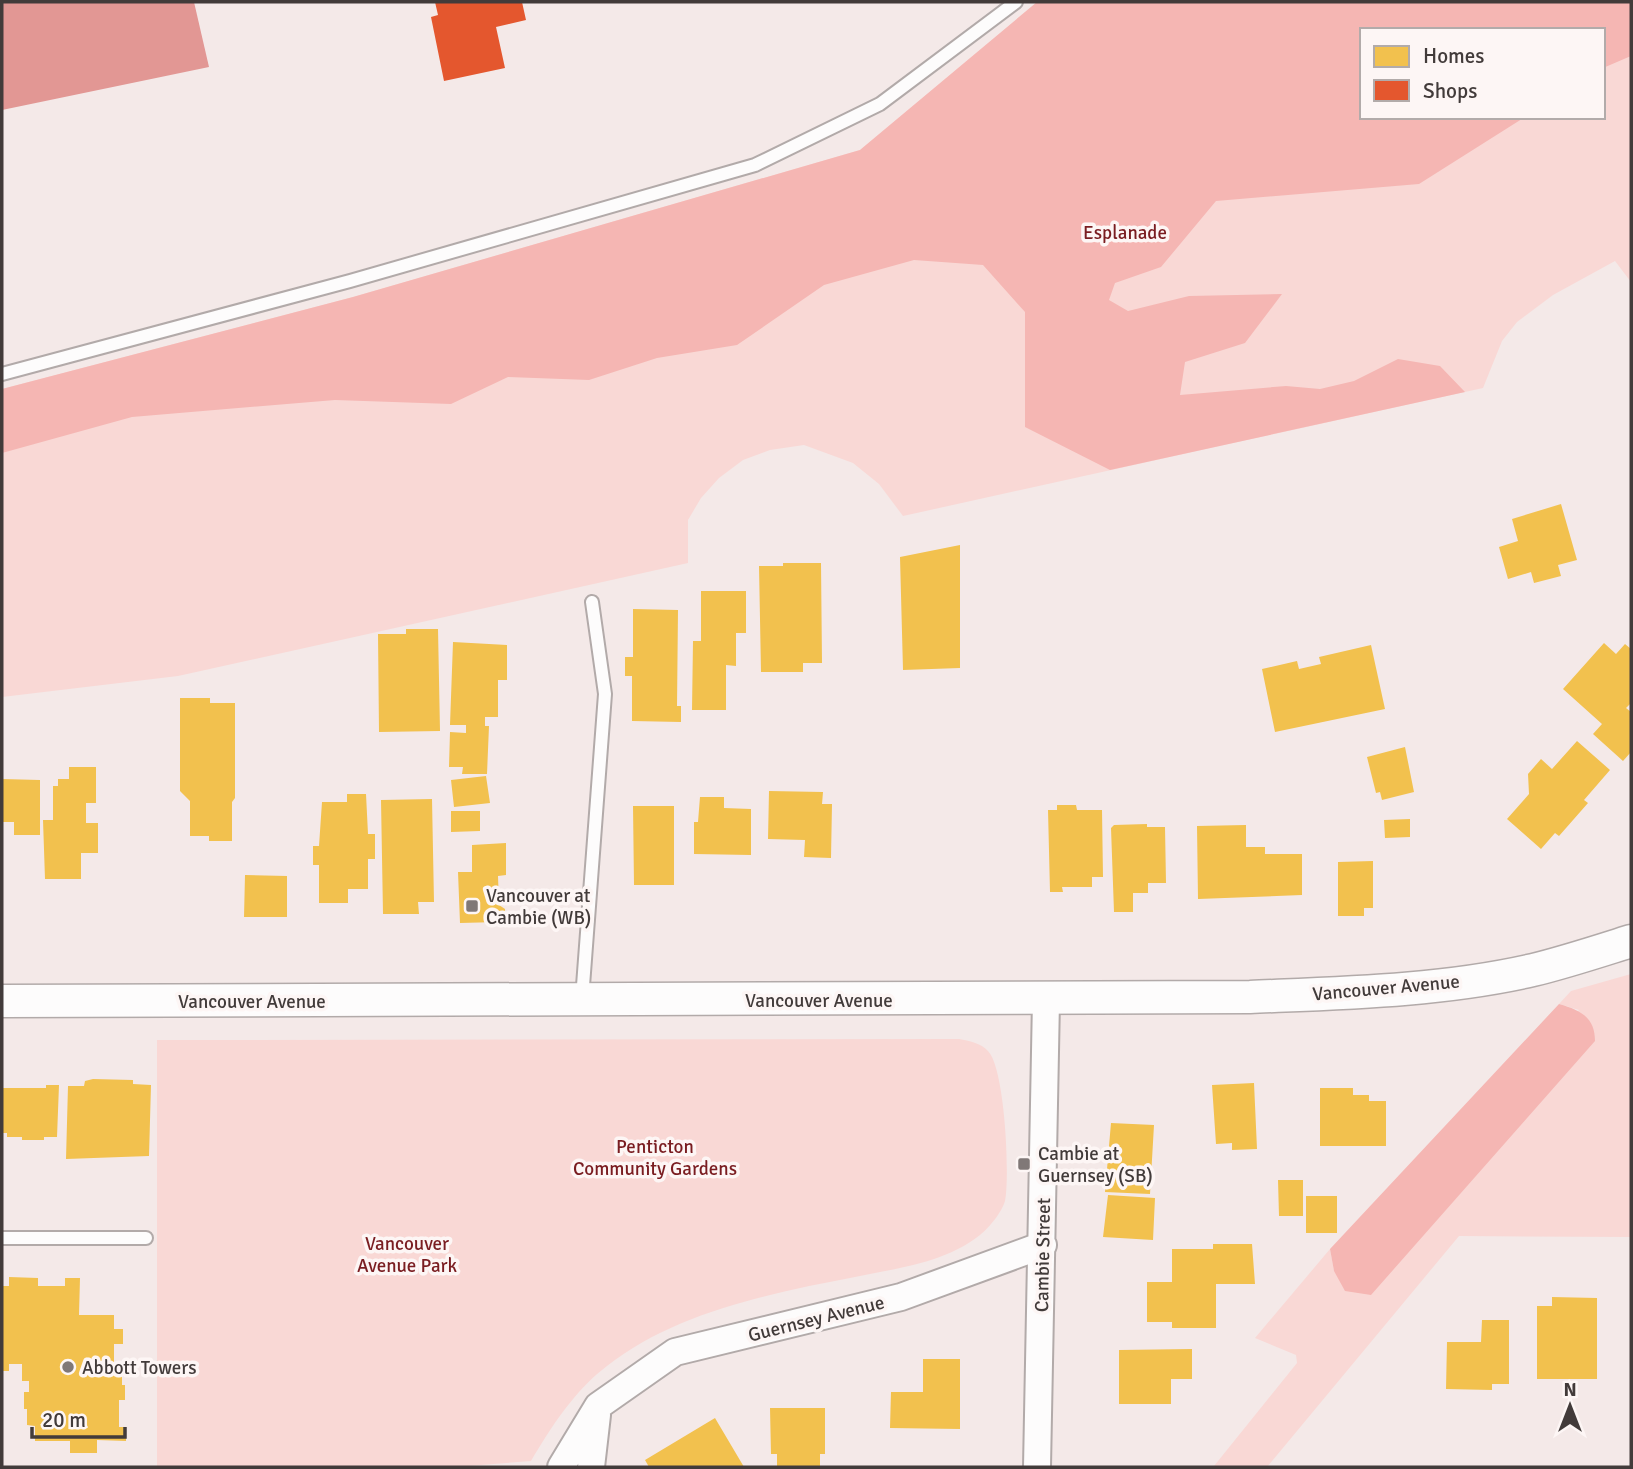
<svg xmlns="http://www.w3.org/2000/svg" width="1633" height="1469" font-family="Signika,sans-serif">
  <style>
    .green { fill: #f9d8d5; fill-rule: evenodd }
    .forest { fill: #f5b6b3 }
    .water { fill: #e29794 }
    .homes { fill: #f2c14e }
    .shops { fill: #e4572e }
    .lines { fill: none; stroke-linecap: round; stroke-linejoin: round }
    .service-casing { stroke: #b2aaa9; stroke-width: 16 }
    .minor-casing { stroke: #b2aaa9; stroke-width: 30 }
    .tertiary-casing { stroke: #b2aaa9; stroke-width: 35 }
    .service { stroke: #fdfcfc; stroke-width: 12 }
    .minor { stroke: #fdfcfc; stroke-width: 26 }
    .tertiary { stroke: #fdfcfc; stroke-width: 32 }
    .poi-dot { fill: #807877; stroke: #fdf6f5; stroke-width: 2.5 }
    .labels { text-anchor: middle; stroke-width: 7; stroke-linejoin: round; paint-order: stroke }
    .park-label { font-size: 19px; fill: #7a1d21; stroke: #fdf6f5 }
    .poi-label { font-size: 19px; fill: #423b3a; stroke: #fdf6f5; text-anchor: start }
    .street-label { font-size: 19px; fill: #423b3a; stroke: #fdf6f5 }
  </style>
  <rect width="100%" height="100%" fill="#f4e9e8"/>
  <path class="green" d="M 1037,2 L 1631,2 L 1631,282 L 1615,261 L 1553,295 L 1517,322 L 1502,341 L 1483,388 L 903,516 L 879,484 L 853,463 L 804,445 L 770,450 L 743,460 L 719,478 L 701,498 L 688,520 L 688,563 L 178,676 L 2,697 L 2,389 L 353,297 L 860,150 ZM 1362,30 L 1603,30 L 1603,117 L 1362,117 Z
    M 1631,974 L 1631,1237 L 1459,1236 L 1267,1467 L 1214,1466 L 1297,1363 L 1296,1355 L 1255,1338 L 1330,1249 L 1334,1271 L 1579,1010 L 1559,1004 L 1571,991 Z
    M 959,1039 C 969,1041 981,1043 988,1051 C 1005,1068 1010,1176 1005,1201 C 1002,1212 989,1228 980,1235 C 945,1263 897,1268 855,1277 C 772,1293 675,1312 607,1366 C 575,1390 551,1427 531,1461 L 455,1467 L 157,1467 L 157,1040 Z"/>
  <path class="forest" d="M 1037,2 L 1631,2 L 1631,56 L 1603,68 L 1603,30 L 1362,30 L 1362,117 L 1525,117 L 1419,184 L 1216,201 L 1161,267 L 1115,283 L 1109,300 L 1128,311 L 1189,296 L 1282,294 L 1245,343 L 1185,362 L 1180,395 L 1286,386 L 1320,389 L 1354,381 L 1398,359 L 1440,366 L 1465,392 L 1110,470 L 1025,427 L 1025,312 L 983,265 L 914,260 L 824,285 L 737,345 L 657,358 L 589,380 L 508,377 L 451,404 L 335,400 L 132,417 L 2,453 L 2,389 L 353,297 L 860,150 Z
    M 1559,1004 C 1580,1010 1595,1017 1595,1041 L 1371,1295 L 1345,1291 L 1334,1271 L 1330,1249 Z"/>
  <path class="water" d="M 2,2 L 194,2 L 209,67 L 2,110 Z"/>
  <path class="homes" d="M 1561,504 L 1577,560 L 1558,565 L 1561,576 L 1534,583 L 1531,572 L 1508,579 L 1499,547 L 1518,541 L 1512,519 Z
    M 960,545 L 960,668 L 903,670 L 900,557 Z
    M 783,563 L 821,563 L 822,663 L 803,663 L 803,672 L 761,672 L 759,566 L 783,566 Z
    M 701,591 L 746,591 L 746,633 L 736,633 L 736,666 L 726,665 L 726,710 L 692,710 L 693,641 L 701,641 Z
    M 633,609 L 678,610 L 677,706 L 681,706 L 681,722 L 632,721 L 632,676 L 625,676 L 625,657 L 633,657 Z
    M 406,629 L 438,629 L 440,731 L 379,732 L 378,634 L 406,634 Z
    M 453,642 L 507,645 L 507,680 L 498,680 L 498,717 L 485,717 L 485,726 L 489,726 L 487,774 L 462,774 L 463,767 L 449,767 L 450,732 L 466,733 L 466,725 L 450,725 Z
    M 1604,643 L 1616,654 L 1625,644 L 1631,649 L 1631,703 L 1626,708 L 1631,712 L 1631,752 L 1623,761 L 1593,734 L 1602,724 L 1563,689 Z
    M 1371,645 L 1385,709 L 1275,732 L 1262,669 L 1297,661 L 1299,669 L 1321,664 L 1319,657 Z
    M 180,698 L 210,698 L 210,703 L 235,703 L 235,798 L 232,802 L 232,841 L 209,841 L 209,836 L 190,836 L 190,801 L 180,791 Z
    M 1577,741 L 1610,770 L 1584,800 L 1588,803 L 1559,836 L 1555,833 L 1541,849 L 1507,819 L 1529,794 L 1528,774 L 1541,759 L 1552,769 Z
    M 1405,747 L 1414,792 L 1382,800 L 1380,792 L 1376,793 L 1367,757 Z
    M 69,767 L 96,767 L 96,803 L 86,803 L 86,823 L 98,823 L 98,853 L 81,853 L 81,879 L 45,879 L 43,820 L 53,820 L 53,786 L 58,786 L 58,779 L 69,779 Z
    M 486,776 L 490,803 L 454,807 L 451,780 Z
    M 2,779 L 40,780 L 40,835 L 14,835 L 14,822 L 2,822 Z
    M 769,791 L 823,792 L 822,804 L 832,804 L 831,858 L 804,857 L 805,840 L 768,839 Z
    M 347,794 L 366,794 L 368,834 L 375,834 L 375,859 L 368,859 L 368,889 L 348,889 L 348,903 L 319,903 L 319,865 L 313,865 L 313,846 L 319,846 L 322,802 L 347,802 Z
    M 700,797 L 724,797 L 724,808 L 751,809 L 751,855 L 694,854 L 694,822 L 698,822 Z
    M 432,799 L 434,902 L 418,902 L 419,914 L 383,914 L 381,800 Z
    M 1057,805 L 1076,805 L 1077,810 L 1102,810 L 1103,877 L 1092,877 L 1092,887 L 1062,887 L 1063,892 L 1050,892 L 1048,810 L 1057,810 Z
    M 633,806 L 674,806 L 674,885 L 634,885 Z
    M 451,811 L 480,811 L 480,831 L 451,832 Z
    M 1410,819 L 1410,837 L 1385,838 L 1384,820 Z
    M 1147,824 L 1147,827 L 1165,827 L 1166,883 L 1148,883 L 1148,893 L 1133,893 L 1133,912 L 1114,912 L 1111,828 L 1114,825 Z
    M 1246,825 L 1246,847 L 1265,847 L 1265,854 L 1302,854 L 1302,895 L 1198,899 L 1197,826 Z
    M 506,843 L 506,875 L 498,876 L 499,905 L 505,909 L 505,917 L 499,922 L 460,923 L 458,872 L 472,872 L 472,845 Z
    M 1373,861 L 1373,908 L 1364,908 L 1364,916 L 1338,916 L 1338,862 Z
    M 245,875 L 287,876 L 287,917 L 244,917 Z
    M 93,1079 L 133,1080 L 133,1084 L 151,1085 L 149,1156 L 66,1159 L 68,1086 L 84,1086 L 85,1081 Z
    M 1254,1083 L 1257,1149 L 1232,1150 L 1232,1143 L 1216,1144 L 1212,1085 Z
    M 46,1085 L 59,1085 L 57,1137 L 44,1137 L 44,1140 L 22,1140 L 22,1137 L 7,1137 L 7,1133 L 2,1133 L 2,1088 L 46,1088 Z
    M 1320,1088 L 1353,1088 L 1353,1095 L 1369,1095 L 1369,1101 L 1386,1101 L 1386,1146 L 1320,1146 Z
    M 1111,1123 L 1154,1125 L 1150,1194 L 1105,1192 Z
    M 1278,1180 L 1303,1180 L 1303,1216 L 1279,1216 Z
    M 1108,1195 L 1155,1198 L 1153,1240 L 1103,1237 Z
    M 1306,1196 L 1337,1196 L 1337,1233 L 1306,1233 Z
    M 1213,1244 L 1252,1244 L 1255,1284 L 1216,1284 L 1216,1328 L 1172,1328 L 1172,1322 L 1147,1322 L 1147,1282 L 1172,1282 L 1172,1249 L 1213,1249 Z
    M 9,1277 L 38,1278 L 38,1286 L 65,1286 L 65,1278 L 80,1278 L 79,1315 L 114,1315 L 114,1329 L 123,1329 L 123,1344 L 114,1344 L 114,1370 L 122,1370 L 122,1385 L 125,1385 L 125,1400 L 119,1400 L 119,1427 L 126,1427 L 126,1441 L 97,1440 L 97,1453 L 70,1453 L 70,1441 L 35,1441 L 35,1426 L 27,1425 L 27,1409 L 24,1409 L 24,1392 L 29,1392 L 29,1381 L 22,1381 L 22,1364 L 9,1364 L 9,1371 L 2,1371 L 2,1286 L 9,1286 Z
    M 1552,1297 L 1597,1298 L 1597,1379 L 1537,1379 L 1537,1306 L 1552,1306 Z
    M 1482,1320 L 1509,1320 L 1509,1384 L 1492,1384 L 1492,1390 L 1446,1389 L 1447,1342 L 1481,1342 Z
    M 1192,1349 L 1192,1379 L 1171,1379 L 1171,1404 L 1119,1404 L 1119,1350 Z
    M 923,1359 L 960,1359 L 960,1429 L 890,1428 L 891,1392 L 923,1392 Z
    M 770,1408 L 825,1408 L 825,1454 L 820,1454 L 820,1467 L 777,1467 L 777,1454 L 771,1454 Z
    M 715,1418 L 744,1467 L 649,1467 L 645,1460 Z"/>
  <path class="shops" d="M 435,2 L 522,2 L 526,20 L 496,27 L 505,68 L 444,81 L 431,17 L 438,15 Z"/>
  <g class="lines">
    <g class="service-casing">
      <path id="service" d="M 2,374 L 350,281 L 755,165 L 880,104 L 1016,2
        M 582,999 L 605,694 L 592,602
        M 2,1238 L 146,1238"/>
    </g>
    <g class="minor-casing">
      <path id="minor" d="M 561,1467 L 598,1406 L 675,1352 L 901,1297 L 1043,1245
        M 591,1467 L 597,1415
        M 1037,1467 L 1046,1000"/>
    </g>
    <g class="tertiary-casing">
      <path id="tertiary" d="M 2,1001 L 1250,997 C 1344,993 1441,991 1533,970 C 1566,962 1599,951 1631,941"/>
    </g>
    <use href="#service" class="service"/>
    <use href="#minor" class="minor"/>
    <use href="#tertiary" class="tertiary"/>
  </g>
  <g class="poi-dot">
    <rect x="465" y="899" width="14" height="14" rx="3.5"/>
    <rect x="1017" y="1157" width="14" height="14" rx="3.5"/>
    <circle cx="68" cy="1367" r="7"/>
  </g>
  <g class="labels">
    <g class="park-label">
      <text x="1125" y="239">Esplanade</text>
      <text x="655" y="1153">Penticton<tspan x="655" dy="22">Community Gardens</tspan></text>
      <text x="407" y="1250">Vancouver<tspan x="407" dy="22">Avenue Park</tspan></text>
    </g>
    <g class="poi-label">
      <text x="486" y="902">Vancouver at<tspan x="486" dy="22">Cambie (WB)</tspan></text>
      <text x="1038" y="1160">Cambie at<tspan x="1038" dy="22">Guernsey (SB)</tspan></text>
      <text x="82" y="1374">Abbott Towers</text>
    </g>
    <g class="street-label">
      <text transform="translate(1386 987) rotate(-5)" y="7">Vancouver Avenue</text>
      <text x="819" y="1007">Vancouver Avenue</text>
      <text x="252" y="1008">Vancouver Avenue</text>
      <text transform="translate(1042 1255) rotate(-89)" y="7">Cambie Street</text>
      <text transform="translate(816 1318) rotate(-14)" y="7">Guernsey Avenue</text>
    </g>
  </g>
  <rect width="1633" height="1469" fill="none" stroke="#423b3a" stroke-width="7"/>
  <rect x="1360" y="28" width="245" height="91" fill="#fdf6f5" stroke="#b2abaa" stroke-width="2"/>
  <rect x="1374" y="46" width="35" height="21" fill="#f2c14e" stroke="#b2abaa" stroke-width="2"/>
  <text x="1423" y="63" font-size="21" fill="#423b3a">Homes</text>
  <rect x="1374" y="80" width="35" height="21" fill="#e4572e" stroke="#b2abaa" stroke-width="2"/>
  <text x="1423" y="98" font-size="21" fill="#423b3a">Shops</text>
  <g transform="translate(1570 1406)" stroke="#fdf6f5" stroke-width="5" paint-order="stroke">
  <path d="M0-5L12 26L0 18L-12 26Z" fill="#423b3a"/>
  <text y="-10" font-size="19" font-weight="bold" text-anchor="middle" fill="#423b3a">N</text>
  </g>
  <path d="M32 1427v10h93v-10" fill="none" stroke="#423b3a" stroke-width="3.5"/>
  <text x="42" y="1427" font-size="21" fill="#423b3a" stroke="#fdf6f5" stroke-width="5" paint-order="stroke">20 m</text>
</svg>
